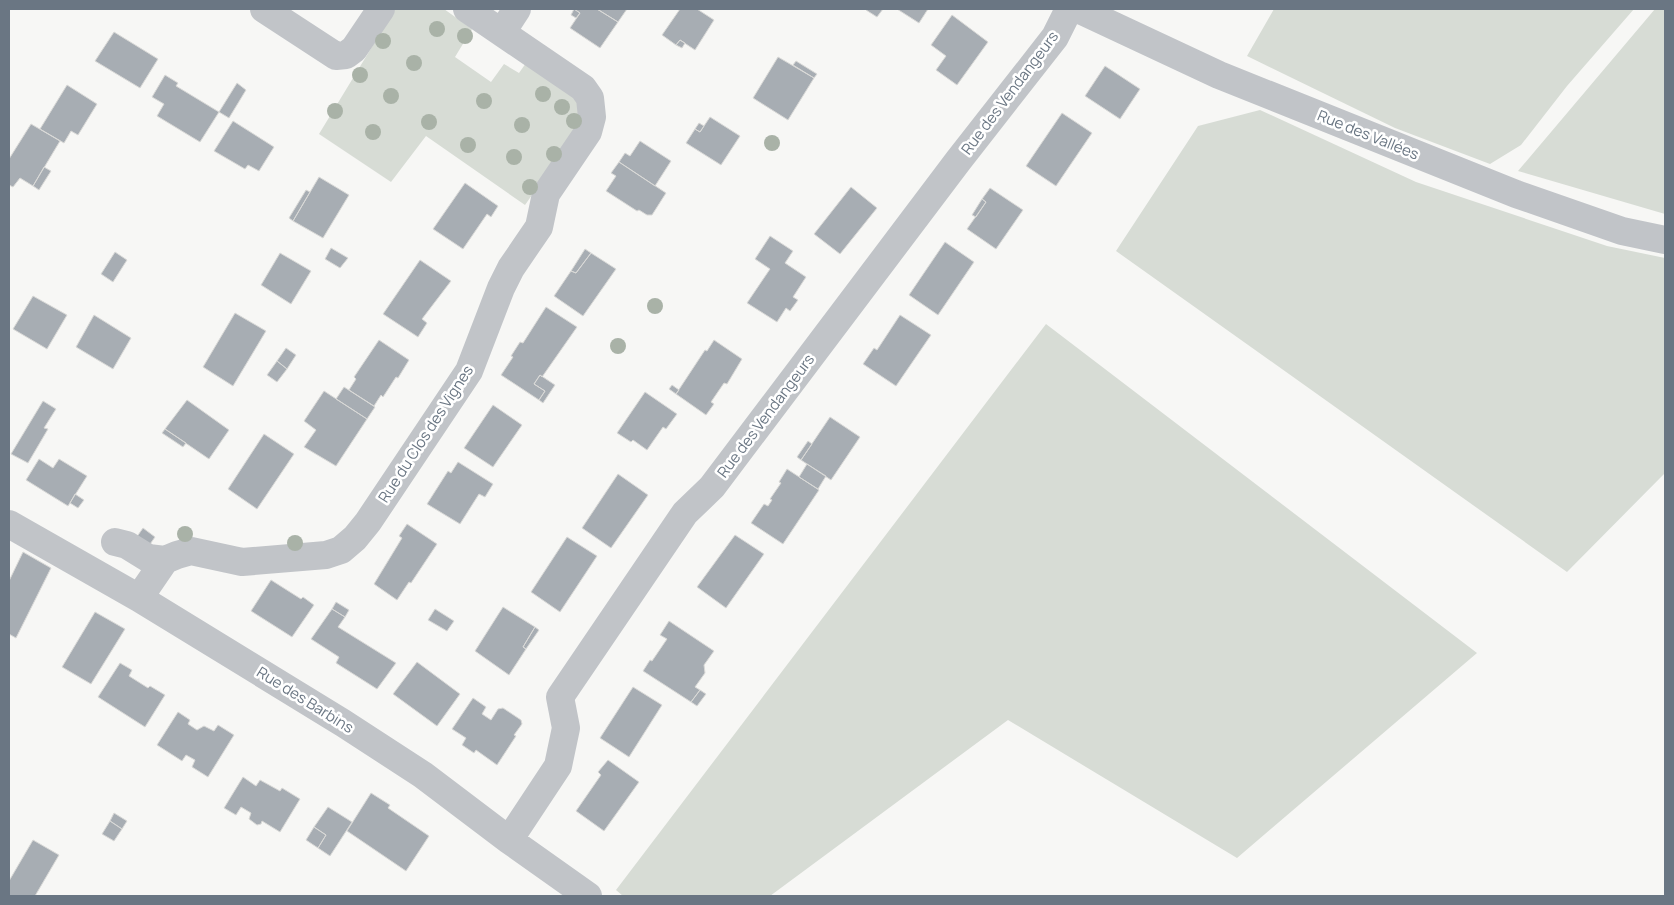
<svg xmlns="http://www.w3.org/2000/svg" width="1674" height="905" font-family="Manrope,sans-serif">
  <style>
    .green { fill: #d7dcd5 }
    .building { fill: #a7adb3; stroke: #d9d9d7 }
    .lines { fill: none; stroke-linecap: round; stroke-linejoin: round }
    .minor { stroke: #c1c4c8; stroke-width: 28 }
    .tree { fill: #a9b2a7 }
    .labels { text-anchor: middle; stroke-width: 5; stroke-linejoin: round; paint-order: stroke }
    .street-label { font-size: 15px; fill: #6a7683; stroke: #fff }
  </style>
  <rect width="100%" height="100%" fill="#f7f7f5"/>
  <path class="green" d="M 395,9 L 444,9 L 472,29 L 455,57 L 491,82 L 504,64 L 519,73 L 526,63 L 568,89 L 581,105 L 575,134 L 525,205 L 426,136 L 391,182 L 319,134 Z
    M 1274,9 L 1634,9 L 1567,86 L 1521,145 L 1490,164 L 1395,128 L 1247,56 Z
    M 1655,9 L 1665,9 L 1665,214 L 1518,171 Z
    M 1260,110 L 1416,182 L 1607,246 L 1665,258 L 1665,473 L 1567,572 L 1116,251 L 1198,126 Z
    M 1046,324 L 1477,653 L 1237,858 L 1008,720 L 770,896 L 623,896 L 616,890 Z"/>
  <path class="building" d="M 574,9 L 597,9 L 618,22 L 600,48 L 570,28 L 580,13 Z
    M 574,9 L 580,13 L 576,18 L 571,15 Z
    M 597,9 L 627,9 L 618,22 Z
    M 680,9 L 697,9 L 714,20 L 695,50 L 680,40 L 676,45 L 662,35 Z
    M 867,9 L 883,9 L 877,17 L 866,10 Z
    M 897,9 L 928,9 L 919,23 Z
    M 952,15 L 988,42 L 957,85 L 936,70 L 946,56 L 931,45 Z
    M 114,32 L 158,59 L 140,88 L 95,61 Z
    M 680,40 L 685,43 L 682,48 L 676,45 Z
    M 778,57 L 814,78 L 788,120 L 753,98 Z
    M 796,61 L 817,74 L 814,78 L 793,65 Z
    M 1105,66 L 1140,89 L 1120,119 L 1085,96 Z
    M 165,75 L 178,83 L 176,86 L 219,112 L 200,142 L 157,116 L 164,104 L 152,97 Z
    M 237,83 L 246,90 L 229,118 L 219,112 Z
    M 67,85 L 97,104 L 78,135 L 71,131 L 64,143 L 40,129 Z
    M 1062,113 L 1092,133 L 1056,186 L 1026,166 Z
    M 710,117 L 740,136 L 721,165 L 686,143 L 695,129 L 700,132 Z
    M 233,121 L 274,147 L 259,171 L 248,165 L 245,169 L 214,151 Z
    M 699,123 L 704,126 L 700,132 L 695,129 Z
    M 31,124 L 60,141 L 33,186 L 20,178 L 13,187 L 9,185 L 9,159 Z
    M 640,141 L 671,161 L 655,186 L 619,162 L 625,153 L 630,156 Z
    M 619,162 L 666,193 L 652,215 L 647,215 L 639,210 L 637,211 L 606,191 L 616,176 L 611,173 Z
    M 44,167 L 51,171 L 39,190 L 33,186 Z
    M 319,177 L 349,195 L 323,238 L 293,221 Z
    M 465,183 L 498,206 L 491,217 L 487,214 L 463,249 L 433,229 Z
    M 851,187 L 877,208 L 840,254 L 814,234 Z
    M 990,188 L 1023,210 L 996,249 L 967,229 L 986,202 L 982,199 Z
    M 306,190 L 310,192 L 293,221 L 289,218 Z
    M 982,199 L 986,202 L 976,217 L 972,215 Z
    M 770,236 L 793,251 L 785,263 L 806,277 L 793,297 L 798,300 L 790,311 L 786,308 L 777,322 L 747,303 L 770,269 L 755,259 Z
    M 945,242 L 974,262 L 938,315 L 909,295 Z
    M 331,248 L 348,258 L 340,268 L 325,259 Z
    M 585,249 L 591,253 L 576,273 L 571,271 Z
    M 115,252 L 127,260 L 113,282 L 101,274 Z
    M 280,253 L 311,271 L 291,304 L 261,285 Z
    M 591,253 L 616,269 L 583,316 L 554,296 L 571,271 L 576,273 Z
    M 420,260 L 451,281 L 422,319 L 427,323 L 418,337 L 383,314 Z
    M 33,296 L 67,315 L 47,349 L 13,329 Z
    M 546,307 L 577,327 L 542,377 L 540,375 L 534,384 L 545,391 L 539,400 L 501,375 L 513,357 L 511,356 L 520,342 L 523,343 Z
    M 235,313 L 266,331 L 233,386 L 203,367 Z
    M 94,315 L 131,338 L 113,369 L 76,347 Z
    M 900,315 L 931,335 L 896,386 L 863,364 L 874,348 L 877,350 Z
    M 379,340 L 409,360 L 398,378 L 396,377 L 383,397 L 381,395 L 374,406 L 349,390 L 356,379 L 354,377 Z
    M 714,340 L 742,359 L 727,384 L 724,383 L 711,402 L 714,404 L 706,415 L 676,394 L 705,350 L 707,351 Z
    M 286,348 L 296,355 L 287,369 L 277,361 Z
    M 277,361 L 287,369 L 277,382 L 267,375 Z
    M 540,375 L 555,385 L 543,403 L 539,400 L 545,391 L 534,384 Z
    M 672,385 L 679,390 L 676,394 L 669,389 Z
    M 344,387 L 375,407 L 367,419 L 336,399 Z
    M 324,391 L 367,419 L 336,466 L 304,447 L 316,430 L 304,421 Z
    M 645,392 L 677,414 L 666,429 L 663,427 L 647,450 L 633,440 L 631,442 L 617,433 Z
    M 187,400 L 229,430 L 209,459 L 165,429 Z
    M 43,401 L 56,409 L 44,428 L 48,429 L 28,463 L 11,454 Z
    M 493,405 L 522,425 L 493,467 L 464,448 Z
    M 830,417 L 860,437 L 831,480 L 801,460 Z
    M 165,429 L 186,443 L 183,447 L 162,433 Z
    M 264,434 L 294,454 L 257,509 L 228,489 Z
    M 808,441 L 812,444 L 801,460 L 797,457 Z
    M 39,459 L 53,468 L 59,459 L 87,476 L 68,506 L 26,480 Z
    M 458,462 L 493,484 L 485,497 L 479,494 L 460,524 L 427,504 L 448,471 L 451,473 Z
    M 807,464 L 826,476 L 818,489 L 799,477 Z
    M 787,469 L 819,490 L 783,544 L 751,523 L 764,504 L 768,506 L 772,500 L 770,499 L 781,483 L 779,482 Z
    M 618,474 L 648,495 L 611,548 L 582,528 Z
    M 75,494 L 84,500 L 78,508 L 70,503 Z
    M 407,524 L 437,544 L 411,583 L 409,582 L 397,600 L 374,584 L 402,538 L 399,536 Z
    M 143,528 L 155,537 L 148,547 L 136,538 Z
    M 735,535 L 764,554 L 726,608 L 697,587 Z
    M 567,537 L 597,556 L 560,612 L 531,592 Z
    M 23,552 L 51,568 L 16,638 L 9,634 L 9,581 Z
    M 271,580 L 301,599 L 303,597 L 314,605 L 292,637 L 251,611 Z
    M 336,602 L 349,610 L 345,617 L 332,609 Z
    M 503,607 L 535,627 L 523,647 L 526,649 L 509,675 L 475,651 Z
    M 332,609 L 345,617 L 338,627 L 396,663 L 377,689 L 336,663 L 339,657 L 311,639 Z
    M 435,609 L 454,621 L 447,631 L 428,620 Z
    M 95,612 L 125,629 L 91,684 L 62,667 Z
    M 669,621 L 714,651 L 704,665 L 705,673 L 695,687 L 700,690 L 691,702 L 643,671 L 650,660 L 652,661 L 667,639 L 660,635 Z
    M 535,627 L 539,630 L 526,649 L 523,647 Z
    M 417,662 L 460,694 L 437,726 L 393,694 Z
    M 120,663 L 132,670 L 129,676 L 148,688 L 150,686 L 165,695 L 145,727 L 98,697 Z
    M 633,687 L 662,705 L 629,757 L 600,738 Z
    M 700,690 L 706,694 L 697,706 L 691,702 Z
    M 473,698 L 486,707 L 482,714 L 491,720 L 498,709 L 503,708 L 521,720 L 522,724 L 514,735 L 516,736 L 497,765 L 476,750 L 474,753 L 462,745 L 466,738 L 452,729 Z
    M 178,712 L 190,720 L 188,724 L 197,730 L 204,726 L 214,731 L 218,725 L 234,735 L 208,777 L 192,767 L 195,760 L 186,755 L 182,761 L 157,745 Z
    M 608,760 L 639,782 L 604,831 L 576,811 L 601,775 L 598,772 Z
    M 243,777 L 256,786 L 260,780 L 280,791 L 282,788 L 300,799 L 280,832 L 262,821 L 261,824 L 257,825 L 249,819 L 251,813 L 241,807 L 236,815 L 224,808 Z
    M 371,793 L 390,805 L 388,808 L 429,836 L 406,871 L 347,831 Z
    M 328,807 L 352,822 L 330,856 L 318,848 L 326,835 L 314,827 Z
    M 114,813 L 127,821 L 122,829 L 110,821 Z
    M 110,821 L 122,829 L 114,841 L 102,834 Z
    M 314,827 L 326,835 L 318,848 L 306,840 Z
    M 33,840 L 59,855 L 35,896 L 9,896 L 9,881 Z"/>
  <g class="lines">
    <path class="minor" d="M 264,9 L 336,56 L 346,55 L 354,49 L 381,9
      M 1078,9 L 1219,75 L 1516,194 L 1622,231 L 1665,240
      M 502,32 L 517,9
      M 9,524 L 139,598 L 343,723 L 423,775 L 509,840 L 588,896
      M 115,542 L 127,545 L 148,558 L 165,560
      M 139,598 L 165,560 L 177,555 L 191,551 L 242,562 L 326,555 L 341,550 L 355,538 L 368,522 L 469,371 L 501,288 L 511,268 L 539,227 L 546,194 L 588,132 L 592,117 L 590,98 L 583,88 L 467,9
      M 509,840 L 558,766 L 566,728 L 560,697 L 685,513 L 712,487 L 958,161 L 1055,37 L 1069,9"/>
  </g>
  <g class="tree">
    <circle cx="437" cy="29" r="8"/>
    <circle cx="465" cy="36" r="8"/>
    <circle cx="383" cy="41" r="8"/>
    <circle cx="414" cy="63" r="8"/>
    <circle cx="360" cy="75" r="8"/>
    <circle cx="543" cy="94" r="8"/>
    <circle cx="391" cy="96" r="8"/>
    <circle cx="484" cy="101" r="8"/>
    <circle cx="562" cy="107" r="8"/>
    <circle cx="335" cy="111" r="8"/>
    <circle cx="574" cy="121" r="8"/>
    <circle cx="429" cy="122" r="8"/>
    <circle cx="522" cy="125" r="8"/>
    <circle cx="373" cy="132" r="8"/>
    <circle cx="772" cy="143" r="8"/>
    <circle cx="468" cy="145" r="8"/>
    <circle cx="554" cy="154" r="8"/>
    <circle cx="514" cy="157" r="8"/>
    <circle cx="530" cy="187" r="8"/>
    <circle cx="655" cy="306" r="8"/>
    <circle cx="618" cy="346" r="8"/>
    <circle cx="185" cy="534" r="8"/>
    <circle cx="295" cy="543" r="8"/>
  </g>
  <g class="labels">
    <g class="street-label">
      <text transform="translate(1010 93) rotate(-53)" y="5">Rue des Vendangeurs</text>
      <text transform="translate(1368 135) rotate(22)" y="5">Rue des Vallées</text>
      <text transform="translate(766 416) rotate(-53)" y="5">Rue des Vendangeurs</text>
      <text transform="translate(426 434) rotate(-57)" y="5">Rue du Clos des Vignes</text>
      <text transform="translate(305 700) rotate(32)" y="5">Rue des Barbins</text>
    </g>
  </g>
  <rect width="1674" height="905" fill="none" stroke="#6a7683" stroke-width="20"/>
</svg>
